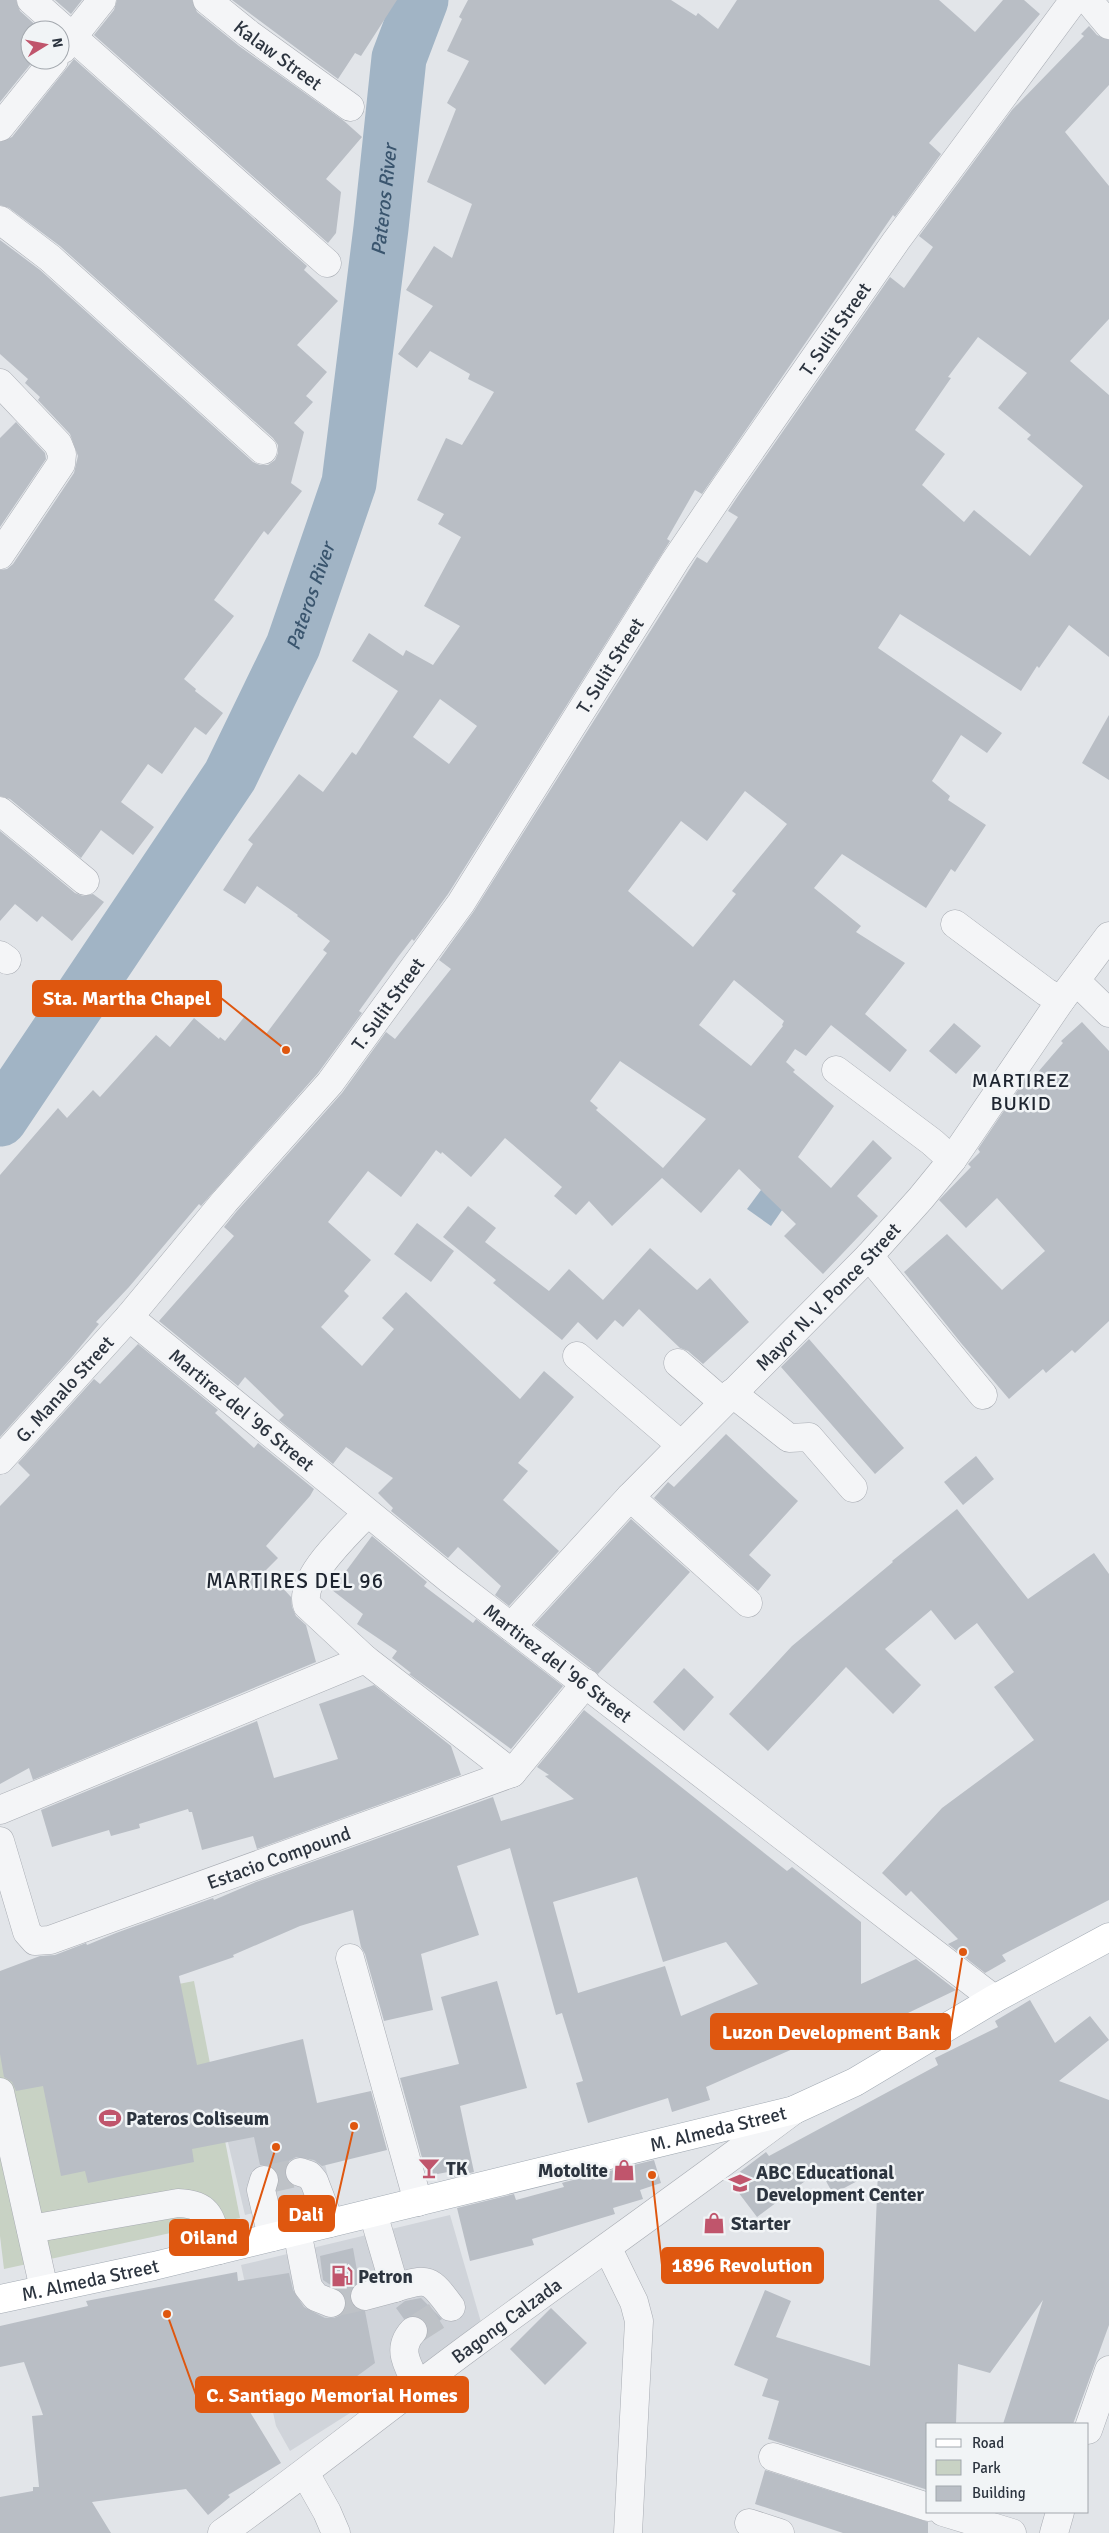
<svg xmlns="http://www.w3.org/2000/svg" width="1109" height="2533" font-family="Signika,sans-serif">
  <style>
    .built { fill: #d0d4da }
    .green { fill: #c8d2c4 }
    .water { fill: #a1b4c5 }
    .lines { fill: none; stroke-linecap: round; stroke-linejoin: round }
    .river { stroke: #a1b4c5; stroke-width: 55 }
    .building { fill: #b9bec5; fill-rule: evenodd }
    .minor-tunnel { stroke: #bec2c7; stroke-width: 28; stroke-dasharray: 28 14; stroke-linecap: butt }
    .minor-casing { stroke: #a8acb3; stroke-width: 29 }
    .major-casing { stroke: #a2aab3; stroke-width: 29 }
    .minor { stroke: #f4f5f7; stroke-width: 28 }
    .major { stroke: #fff; stroke-width: 28 }
    .labels { text-anchor: middle; stroke-width: 5; stroke-linejoin: round; paint-order: stroke }
    .street-label { font-size: 19px; fill: #2c343f; stroke: #f1f4f6 }
    .poi-label { font-size: 19px; font-weight: bold; fill: #2c343f; stroke: #f1f4f6; text-anchor: start }
    .water-label { font-size: 20px; font-style: italic; fill: #3a556e; stroke: #f1f4f6 }
    .neighbourhood-label { font-size: 20px; letter-spacing: 1px; fill: #1e2530; stroke: #f1f4f6 }
    .quarter-label { font-size: 21px; letter-spacing: 1px; fill: #1e2530; stroke: #f1f4f6 }
    .leader { fill: none; stroke: #df570f; stroke-width: 2 }
    .callout-dot { fill: #df570f; stroke: #f1f4f6; stroke-width: 2 }
    .callout { fill: #df570f; stroke: #df570f; stroke-width: 2 }
    .callout-label { font-size: 20px; text-anchor: middle; font-weight: bold; fill: #fff }
  </style>
  <rect width="100%" height="100%" fill="#e2e5e9"/>
  <path class="built" d="M 310,2100 L 332,2194 L 245,2215 L 223,2121 Z
    M 450,2215 L 483,2329 L 290,2451 L 276,2426 L 241,2265 Z"/>
  <path class="green" d="M 194,1981 L 240,2218 L 4,2269 L 0,2236 L 0,2019 Z"/>
  <path class="water" d="M 798,1187 L 771,1226 L 747,1209 L 761,1190 Z"/>
  <g class="lines">
    <path class="river" id="s1" d="M 0,1119 L 230,776 L 293,646 L 349,483 L 381,228 L 399,58 L 421,0"/>
  </g>
  <path class="building" d="M 0,0 L 16,0 L 20,11 L 41,30 L 30,30 L 30,60 L 34,60 L 0,102 Z
    M 55,0 L 82,0 L 71,14 Z
    M 117,0 L 192,0 L 197,12 L 239,46 L 344,121 L 362,137 L 326,179 L 341,192 L 336,233 L 328,243 L 94,35 L 114,10 Z
    M 232,0 L 397,0 L 361,56 L 355,53 L 338,79 Z
    M 468,0 L 671,0 L 696,16 L 698,13 L 718,29 L 737,0 L 939,0 L 975,32 L 1003,0 L 1024,0 L 1040,14 L 929,143 L 941,154 L 895,217 L 893,215 L 702,494 L 695,490 L 667,539 L 670,541 L 448,894 L 414,941 L 412,939 L 398,957 L 359,1011 L 362,1013 L 318,1073 L 201,1206 L 199,1204 L 129,1287 L 96,1322 L 99,1324 L 71,1358 L 0,1437 L 0,1175 L 58,1108 L 67,1118 L 93,1090 L 100,1097 L 156,1035 L 170,1047 L 194,1018 L 219,1039 L 220,1037 L 225,1041 L 245,1016 L 266,1034 L 327,953 L 323,950 L 330,941 L 297,916 L 298,915 L 257,886 L 245,904 L 223,890 L 253,844 L 248,840 L 299,774 L 323,792 L 352,752 L 356,755 L 398,691 L 352,661 L 369,633 L 403,656 L 406,650 L 433,665 L 460,626 L 424,606 L 461,537 L 438,524 L 444,514 L 417,500 L 446,438 L 462,445 L 494,392 L 468,379 L 470,374 L 430,351 L 417,368 L 398,354 L 433,306 L 406,290 L 434,246 L 452,258 L 472,204 L 427,182 L 456,109 L 447,103 L 469,61 L 447,51 L 462,19 L 459,17 ZM 440,699 L 477,726 L 449,764 L 413,737 Z
    M 1089,26 L 1097,35 L 1109,40 L 1109,85 L 1065,132 L 1109,186 L 1109,319 L 1070,361 L 1109,395 L 1109,657 L 1069,625 L 1039,668 L 1037,666 L 1021,691 L 900,614 L 878,648 L 1002,733 L 987,753 L 961,735 L 932,781 L 950,796 L 948,800 L 986,825 L 955,872 L 951,869 L 926,908 L 842,854 L 814,888 L 861,926 L 856,932 L 905,963 L 865,1014 L 907,1050 L 890,1072 L 831,1025 L 806,1056 L 795,1049 L 786,1062 L 795,1070 L 793,1072 L 834,1106 L 798,1157 L 831,1188 L 873,1140 L 892,1158 L 857,1196 L 878,1216 L 823,1274 L 784,1236 L 796,1224 L 739,1169 L 701,1213 L 662,1178 L 612,1226 L 589,1201 L 576,1215 L 554,1196 L 562,1187 L 505,1138 L 471,1177 L 442,1152 L 441,1154 L 436,1150 L 401,1197 L 368,1171 L 328,1222 L 371,1260 L 344,1291 L 349,1296 L 321,1327 L 362,1366 L 394,1329 L 382,1318 L 406,1292 L 520,1399 L 544,1371 L 574,1397 L 518,1463 L 528,1471 L 503,1500 L 559,1551 L 509,1606 L 495,1595 L 501,1586 L 458,1547 L 448,1558 L 391,1511 L 393,1508 L 378,1493 L 393,1478 L 346,1447 L 333,1464 L 279,1420 L 284,1415 L 245,1377 L 238,1386 L 159,1321 L 234,1236 L 224,1227 L 237,1211 L 342,1093 L 386,1032 L 395,1039 L 451,969 L 439,960 L 474,911 L 697,557 L 707,563 L 738,517 L 728,511 L 738,496 L 890,277 L 904,288 L 933,247 L 919,236 L 1012,110 L 1084,36 L 1081,34 ZM 978,337 L 1027,373 L 998,408 L 1031,435 L 1027,439 L 1083,486 L 1030,556 L 974,510 L 964,522 L 922,485 L 945,454 L 915,430 L 951,378 L 948,377 ZM 745,791 L 787,824 L 732,891 L 736,894 L 693,947 L 628,891 L 681,821 L 707,841 ZM 734,980 L 784,1021 L 782,1025 L 783,1026 L 751,1066 L 699,1025 ZM 620,1061 L 706,1119 L 663,1168 L 596,1110 L 598,1108 L 590,1101 Z
    M 74,59 L 307,266 L 304,270 L 338,301 L 297,345 L 327,372 L 306,396 L 313,402 L 294,423 L 304,432 L 291,483 L 302,491 L 268,535 L 264,531 L 214,600 L 234,616 L 184,679 L 196,689 L 195,691 L 223,713 L 206,735 L 195,727 L 162,774 L 148,764 L 121,802 L 154,827 L 133,855 L 101,830 L 81,858 L 10,799 L 0,796 L 0,570 L 7,569 L 13,564 L 74,473 L 78,456 L 70,434 L 38,400 L 40,397 L 25,383 L 28,379 L 0,354 L 0,240 L 40,270 L 253,462 L 260,465 L 268,465 L 275,460 L 278,453 L 278,445 L 273,438 L 60,246 L 9,208 L 0,205 L 0,142 L 12,137 Z
    M 16,422 L 45,453 L 46,459 L 0,527 L 0,438 Z
    M 1109,715 L 1109,780 L 1082,763 Z
    M 0,831 L 75,893 L 83,896 L 93,894 L 104,902 L 72,941 L 42,916 L 37,922 L 15,904 L 0,921 Z
    M 1082,1022 L 1109,1051 L 1109,1321 L 1075,1353 L 1072,1350 L 1046,1373 L 1043,1369 L 1009,1399 L 961,1343 L 904,1272 L 947,1234 L 1002,1290 L 1045,1251 L 997,1198 L 966,1228 L 939,1200 L 971,1167 L 968,1164 L 980,1152 L 978,1149 L 1028,1075 L 1032,1079 L 1063,1043 L 1061,1041 Z
    M 954,1023 L 981,1046 L 956,1074 L 929,1051 Z
    M 468,1206 L 496,1228 L 485,1242 L 549,1291 L 569,1269 L 603,1300 L 650,1248 L 697,1290 L 710,1278 L 749,1322 L 703,1364 L 688,1351 L 680,1348 L 639,1309 L 623,1327 L 615,1320 L 597,1340 L 578,1322 L 562,1340 L 493,1283 L 496,1280 L 443,1237 Z
    M 417,1223 L 454,1251 L 431,1282 L 394,1254 Z
    M 809,1339 L 904,1448 L 875,1474 L 781,1367 Z
    M 138,1344 L 218,1410 L 215,1413 L 254,1448 L 258,1443 L 314,1489 L 310,1496 L 266,1546 L 278,1558 L 266,1570 L 291,1597 L 292,1607 L 296,1616 L 306,1625 L 316,1662 L 33,1780 L 29,1768 L 0,1784 L 0,1506 L 30,1475 L 18,1463 L 94,1379 L 100,1384 Z
    M 726,1434 L 798,1501 L 749,1555 L 771,1575 L 758,1591 L 654,1498 L 668,1482 L 674,1487 Z
    M 976,1456 L 994,1479 L 963,1505 L 944,1482 Z
    M 957,1509 L 1028,1599 L 1094,1553 L 1109,1574 L 1109,1900 L 1002,1955 L 1006,1961 L 985,1973 L 948,1944 L 958,1939 L 911,1891 L 906,1896 L 882,1873 L 942,1808 L 1034,1740 L 994,1687 L 1014,1672 L 977,1623 L 955,1640 L 931,1610 L 885,1649 L 921,1685 L 893,1714 L 846,1667 L 768,1751 L 729,1714 L 792,1646 L 893,1562 L 892,1561 Z
    M 631,1519 L 690,1572 L 598,1674 L 534,1625 Z
    M 372,1536 L 427,1582 L 424,1586 L 473,1623 L 476,1619 L 563,1686 L 511,1749 L 409,1674 L 411,1673 L 392,1658 L 397,1651 L 357,1624 L 363,1614 L 332,1590 Z
    M 684,1668 L 714,1697 L 684,1731 L 653,1702 Z
    M 374,1685 L 451,1746 L 461,1775 L 257,1849 L 253,1836 L 202,1850 L 192,1812 L 189,1812 L 188,1809 L 139,1824 L 140,1828 L 111,1836 L 109,1830 L 52,1847 L 41,1810 L 257,1721 L 274,1778 L 338,1759 L 319,1704 Z
    M 584,1710 L 787,1871 L 792,1867 L 861,1922 L 861,1984 L 916,1959 L 956,1990 L 908,2013 L 910,2017 L 887,2031 L 875,2013 L 706,2087 L 710,2100 L 672,2112 L 668,2098 L 588,2123 L 576,2083 L 583,2081 L 562,2013 L 556,2015 L 510,1848 L 457,1866 L 479,1935 L 421,1954 L 433,2010 L 384,2021 L 365,1954 L 361,1947 L 353,1910 L 300,1926 L 233,1955 L 234,1957 L 179,1976 L 197,2065 L 303,2039 L 317,2103 L 371,2091 L 387,2150 L 322,2166 L 314,2160 L 296,2157 L 289,2161 L 285,2167 L 285,2175 L 288,2182 L 279,2183 L 279,2176 L 275,2169 L 268,2165 L 260,2165 L 254,2137 L 192,2149 L 194,2162 L 88,2183 L 85,2171 L 61,2176 L 43,2086 L 16,2091 L 12,2082 L 4,2077 L 0,2054 L 0,1971 L 40,1956 L 55,1955 L 86,1943 L 87,1945 L 116,1933 L 213,1898 L 214,1900 L 256,1882 L 493,1797 L 501,1821 L 574,1799 L 545,1776 L 549,1775 L 537,1767 ZM 637,1877 L 663,1962 L 726,1942 L 758,1984 L 681,2016 L 665,1966 L 578,1993 L 553,1902 Z
    M 497,1981 L 527,2088 L 460,2106 L 474,2172 L 450,2178 L 448,2172 L 427,2176 L 400,2078 L 459,2064 L 441,1997 Z
    M 1030,2000 L 1055,2043 L 1090,2016 L 1109,2040 L 1059,2081 L 1109,2100 L 1109,2325 L 1073,2424 L 1003,2424 L 1043,2300 L 990,2373 L 958,2364 L 956,2424 L 928,2424 L 928,2490 L 768,2439 L 779,2401 L 762,2396 L 768,2379 L 734,2365 L 765,2290 L 791,2301 L 776,2337 L 870,2366 L 878,2170 L 833,2194 L 820,2170 L 757,2217 L 729,2180 L 766,2152 L 769,2156 L 938,2065 L 935,2058 L 998,2027 L 995,2021 Z
    M 654,2160 L 661,2183 L 640,2190 L 643,2199 L 613,2208 L 615,2214 L 532,2239 L 534,2245 L 470,2261 L 457,2208 L 514,2194 L 516,2200 L 564,2187 L 562,2183 L 565,2182 Z
    M 353,2248 L 359,2282 L 350,2291 L 350,2300 L 354,2307 L 365,2311 L 375,2363 L 308,2412 L 301,2381 L 250,2412 L 281,2463 L 228,2495 L 230,2497 L 208,2515 L 186,2489 L 92,2502 L 111,2533 L 0,2533 L 0,2497 L 33,2491 L 33,2487 L 39,2487 L 32,2416 L 43,2415 L 24,2362 L 0,2367 L 0,2326 L 88,2306 L 86,2301 L 237,2272 L 238,2281 L 289,2273 L 293,2290 L 304,2307 L 325,2318 L 334,2318 L 341,2315 L 345,2309 L 346,2300 L 343,2293 L 323,2280 L 320,2256 Z
    M 421,2298 L 442,2319 L 428,2329 L 422,2318 L 414,2316 L 404,2319 L 396,2308 L 405,2301 Z
    M 551,2308 L 587,2343 L 545,2385 L 510,2349 Z
    M 765,2470 L 928,2522 L 928,2533 L 843,2533 L 755,2504 Z"/>
  <g class="lines">
    <path class="minor-tunnel" d="M 264,2180 L 300,2172
      M 331,2303 L 365,2296
      M 413,2331 L 441,2313"/>
    <g class="minor-casing">
      <g id="minor">
        <path d="M 31,0 L 327,263"/>
        <path id="s2" d="M 207,0 L 249,34 L 350,107"/>
        <path d="M 1088,0 L 1109,25"/>
        <path d="M 63,49 L 102,0"/>
        <path d="M 0,127 L 54,60"/>
        <path d="M 0,220 L 50,258 L 263,450"/>
        <path d="M 0,383 L 58,444 L 62,454 L 61,464 L 0,555"/>
        <path d="M 0,811 L 85,881"/>
        <path d="M 955,924 L 1046,992 L 1061,1000"/>
        <path d="M 0,955 L 7,960"/>
        <path d="M 1076,981 L 1109,1013"/>
        <path d="M 836,1070 L 932,1142 L 952,1160"/>
        <path d="M 869,1256 L 983,1395"/>
        <path id="s3" d="M 129,1317 L 449,1579 L 994,1999"/>
        <path d="M 577,1356 L 681,1445"/>
        <path d="M 678,1363 L 723,1402"/>
        <path d="M 732,1393 L 789,1438 L 809,1437 L 853,1488"/>
        <path id="s4" d="M 0,1460 L 129,1317 L 225,1201 L 330,1083 L 461,903 L 675,561 L 725,487 L 896,241 L 1074,0"/>
        <path d="M 630,1497 L 748,1603"/>
        <path id="s5" d="M 511,1627 L 630,1497 L 869,1256 L 921,1198 L 952,1160 L 1061,1000 L 1109,936"/>
        <path d="M 365,1659 L 307,1605 C 298,1578 349,1533 367,1513"/>
        <path d="M 0,1810 L 365,1659 L 512,1773"/>
        <path id="s6" d="M 0,1841 L 27,1932 L 35,1941 L 50,1940 L 512,1773 L 586,1683"/>
        <path d="M 350,1958 L 418,2202"/>
        <path d="M 0,2092 L 44,2289"/>
        <path d="M 300,2172 L 309,2175 L 314,2181 L 330,2223"/>
        <path d="M 264,2180 L 261,2190 L 272,2237"/>
        <path d="M 31,2229 L 178,2203 C 213,2204 211,2222 219,2250"/>
        <path d="M 297,2231 L 308,2287 L 316,2297 L 331,2303"/>
        <path d="M 608,2249 L 634,2302 L 639,2321 L 628,2533"/>
        <path d="M 395,2288 C 429,2277 430,2279 451,2307"/>
        <path d="M 365,2296 L 395,2288 L 373,2213"/>
        <path d="M 413,2331 C 395,2350 409,2366 418,2387"/>
        <path d="M 1088,2430 L 1109,2370"/>
        <path d="M 773,2457 L 928,2507"/>
        <path d="M 305,2473 L 327,2512 L 336,2533"/>
        <path d="M 943,2512 L 1012,2533"/>
        <path d="M 749,2523 L 780,2533"/>
        <path id="s7" d="M 222,2533 C 309,2471 393,2403 479,2340 C 584,2263 690,2188 794,2110"/>
        <path d="M 1054,2533 L 1060,2512"/>
      </g>
    </g>
    <g class="major-casing">
      <g id="major">
        <path id="s8" d="M 0,2299 L 154,2266 L 794,2110 L 855,2082 L 994,1999 L 1109,1937"/>
      </g>
    </g>
    <use href="#minor" class="minor"/>
    <use href="#major" class="major"/>
  </g>
  <defs>
    <g id="stadium-bare" transform="scale(1.725)"><path d="M0-5a6.5 5 0 1 0 0 10a6.5 5 0 1 0 0-10ZM-3.5-1.8h7v3.6h-7Z" fill="#c0556c" stroke="#f1f4f6" stroke-width="2.5" paint-order="stroke"/></g>
    <g id="bar-bare" transform="scale(1.725)"><path d="M-6-5H6L.8 .8V4.5H3.5V6h-7V4.5H-.8V.8Z" fill="#c0556c" stroke="#f1f4f6" stroke-width="2.5" paint-order="stroke"/></g>
    <g id="shop-bare" transform="scale(1.725)"><path d="M-5-2.5h2.3a2.7 3.5 0 0 1 5.4 0H5L5.5 6h-11ZM-1.5-2.5h3a1.5 2.3 0 0 0-3 0Z" fill="#c0556c" stroke="#f1f4f6" stroke-width="2.5" paint-order="stroke"/></g>
    <g id="school-bare" transform="scale(1.725)"><path d="M0-5L7-2L0 1L-7-2ZM-4 1L0 2.5L4 1V4Q0 6-4 4Z" fill="#c0556c" stroke="#f1f4f6" stroke-width="2.5" paint-order="stroke"/></g>
    <g id="fuel-bare" transform="scale(1.725)"><path d="M-5.5-6h7V0h2V4h1.3V-2.5L3-4.5l.8-.8L6-3V5H2.5V1h-1V6h-7ZM-4.2-4.7v3.2H.2V-4.7Z" fill="#c0556c" stroke="#f1f4f6" stroke-width="2.5" paint-order="stroke"/></g>
  </defs>
  <g fill-rule="evenodd">
    <use href="#stadium-bare" x="110" y="2118"/>
    <use href="#bar-bare" x="429" y="2168"/>
    <use href="#shop-bare" x="624" y="2170"/>
    <use href="#school-bare" x="740" y="2183"/>
    <use href="#shop-bare" x="714" y="2223"/>
    <use href="#fuel-bare" x="342" y="2276"/>
  </g>
  <g class="labels">
    <g class="street-label">
      <text dy="7" stroke="none"><textPath href="#s2" startOffset="90">Kalaw Street</textPath></text>
      <text dy="7" stroke="none"><textPath href="#s4" startOffset="1409">T. Sulit Street</textPath></text>
      <text dy="7" stroke="none"><textPath href="#s4" startOffset="1004">T. Sulit Street</textPath></text>
      <text dy="7" stroke="none"><textPath href="#s4" startOffset="599">T. Sulit Street</textPath></text>
      <text dy="7" stroke="none"><textPath href="#s5" startOffset="458">Mayor N. V. Ponce Street</textPath></text>
      <text dy="7" stroke="none"><textPath href="#s4" startOffset="96">G. Manalo Street</textPath></text>
      <text dy="7" stroke="none"><textPath href="#s3" startOffset="146">Martirez del '96 Street</textPath></text>
      <text dy="7" stroke="none"><textPath href="#s3" startOffset="551">Martirez del '96 Street</textPath></text>
      <text dy="7" stroke="none"><textPath href="#s6" startOffset="365">Estacio Compound</textPath></text>
      <text dy="7" stroke="none"><textPath href="#s8" startOffset="738">M. Almeda Street</textPath></text>
      <text dy="7" stroke="none"><textPath href="#s8" startOffset="92">M. Almeda Street</textPath></text>
      <text dy="7" stroke="none"><textPath href="#s7" startOffset="355">Bagong Calzada</textPath></text>
    </g>
    <g class="poi-label">
      <text x="126" y="2125">Pateros Coliseum</text>
      <text x="446" y="2175">TK</text>
      <text x="608" y="2177" text-anchor="end">Motolite</text>
      <text x="756" y="2179">ABC Educational<tspan x="756" dy="22">Development Center</tspan></text>
      <text x="731" y="2230">Starter</text>
      <text x="358" y="2283">Petron</text>
    </g>
    <g class="water-label">
      <text dy="7" stroke="none"><textPath href="#s1" startOffset="1015">Pateros River</textPath></text>
      <text dy="7" stroke="none"><textPath href="#s1" startOffset="610">Pateros River</textPath></text>
    </g>
    <g class="neighbourhood-label">
      <text x="1021" y="1087">MARTIREZ<tspan x="1021" dy="23">BUKID</tspan></text>
    </g>
    <g class="quarter-label">
      <text x="295" y="1588">MARTIRES DEL 96</text>
    </g>
  </g>
  <path class="leader" d="M286 1050L221 998M963 1952L950 2032M354 2126L334 2214M276 2147L248 2237M652 2175L662 2265M167 2314L196 2395"/>
  <g class="callout-dot">
    <circle cx="286" cy="1050" r="5"/>
    <circle cx="963" cy="1952" r="5"/>
    <circle cx="354" cy="2126" r="5"/>
    <circle cx="276" cy="2147" r="5"/>
    <circle cx="652" cy="2175" r="5"/>
    <circle cx="167" cy="2314" r="5"/>
  </g>
  <g class="callout">
    <rect x="33" y="981" width="188" height="35" rx="5"/>
    <rect x="711" y="2014" width="239" height="35" rx="5"/>
    <rect x="279" y="2196" width="55" height="35" rx="5"/>
    <rect x="170" y="2220" width="78" height="35" rx="5"/>
    <rect x="662" y="2248" width="161" height="35" rx="5"/>
    <rect x="196" y="2377" width="272" height="35" rx="5"/>
  </g>
  <g class="callout-label">
    <text x="127" y="1005">Sta. Martha Chapel</text>
    <text x="831" y="2039">Luzon Development Bank</text>
    <text x="306" y="2221">Dali</text>
    <text x="209" y="2244">Oiland</text>
    <text x="742" y="2272">1896 Revolution</text>
    <text x="332" y="2402">C. Santiago Memorial Homes</text>
  </g>
  <rect x="926" y="2423" width="162" height="90" fill="#f1f4f6" stroke="#a2a7ad"/>
  <rect x="936" y="2439" width="25" height="8" fill="#ffffff" stroke="#a2a7ad"/>
  <text x="972" y="2448" font-size="15" fill="#2c343f">Road</text>
  <rect x="936" y="2460" width="25" height="15" fill="#c8d2c4" stroke="#a2a7ad"/>
  <text x="972" y="2473" font-size="15" fill="#2c343f">Park</text>
  <rect x="936" y="2486" width="25" height="15" fill="#b9bec5" stroke="#a2a7ad"/>
  <text x="972" y="2498" font-size="15" fill="#2c343f">Building</text>
  <g transform="translate(45 45) rotate(80)"><circle r="24" fill="#f1f4f6" stroke="#a2a7ad"/>
  <path d="M0-4L9 19L0 12L-9 19Z" fill="#c0556c"/>
  <text y="-8" font-size="14" font-weight="bold" text-anchor="middle" fill="#2c343f">N</text>
  </g>
</svg>
